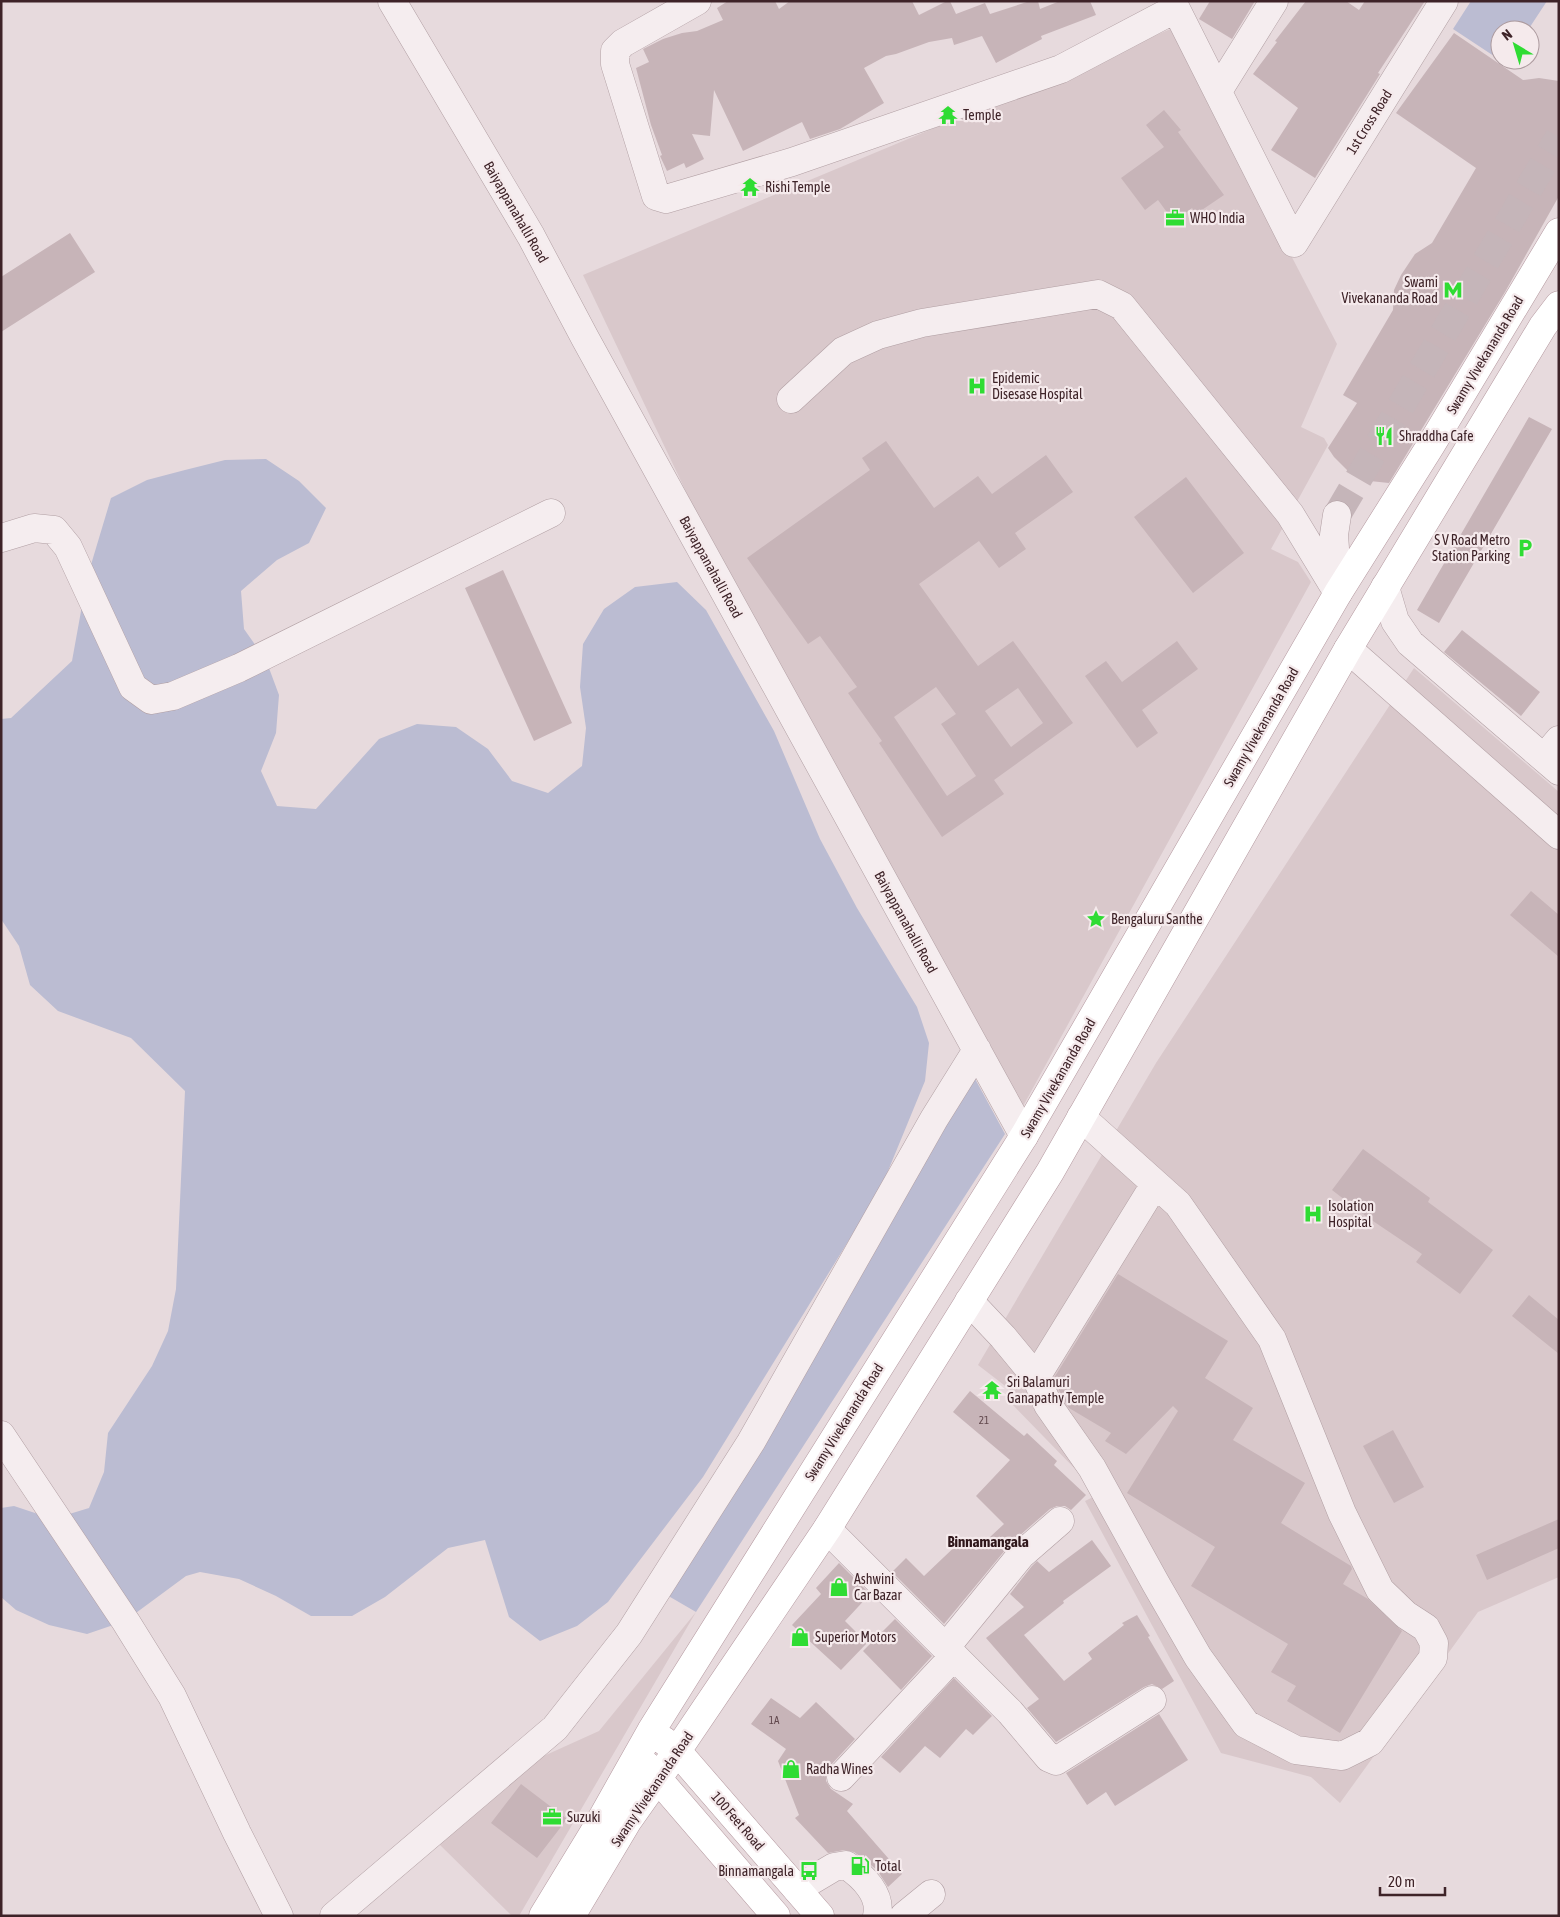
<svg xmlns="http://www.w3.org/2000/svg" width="1560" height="1917" font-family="'Asap Condensed',sans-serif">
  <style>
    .built { fill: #d9c8cb }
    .green { fill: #bbbcd2 }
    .building { fill: #c7b4b8; fill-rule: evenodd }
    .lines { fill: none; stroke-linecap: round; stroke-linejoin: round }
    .minor-tunnel { stroke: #c5b5b9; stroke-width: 28; stroke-dasharray: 28 14; stroke-linecap: butt }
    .minor-casing { stroke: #b19fa3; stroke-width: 29 }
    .major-casing { stroke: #b4989f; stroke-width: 29 }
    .minor { stroke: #f5edef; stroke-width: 28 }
    .major { stroke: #fff; stroke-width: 28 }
    .labels { text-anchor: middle; stroke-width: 4.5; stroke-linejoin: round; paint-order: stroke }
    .number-label { font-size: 11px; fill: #60474c }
    .poi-label { font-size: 14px; fill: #3e2328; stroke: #f5eaec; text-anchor: start }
    .street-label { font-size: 14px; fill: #3e2328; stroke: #f5eaec }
    .neighbourhood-label { font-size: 15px; font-weight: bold; fill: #2f161a; stroke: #f5eaec }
  </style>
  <rect width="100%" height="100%" fill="#e7dadd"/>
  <path class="built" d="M 1173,28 L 1337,344 L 1301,427 L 1324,438 L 1328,445 L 1271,549 L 1298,562 L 1311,582 L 1022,1108 L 719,561 L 583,275 Z
    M 1414,668 L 1559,792 L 1559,1577 L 1478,1612 L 1340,1803 L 1311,1777 L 1221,1753 L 1085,1501 L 1095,1496 L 1081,1475 L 1011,1403 L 1017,1395 L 978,1365 L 1156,1063 Z
    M 696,1612 L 519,1916 L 512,1916 L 439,1844 L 515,1769 L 599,1731 Z"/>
  <path class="green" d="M 1471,1 L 1547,1 L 1528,30 L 1500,30 L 1500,60 L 1508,60 L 1506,64 L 1453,29 Z
    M 266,459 L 299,481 L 326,508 L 309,543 L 277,560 L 241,591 L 244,629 L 266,660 L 279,695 L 276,733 L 261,771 L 277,806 L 316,809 L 379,739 L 417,724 L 456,727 L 488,749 L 512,781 L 548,793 L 582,766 L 586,728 L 580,687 L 583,644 L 604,609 L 635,587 L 677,582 L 706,610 L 774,731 L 820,839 L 857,908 L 917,1007 L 929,1043 L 925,1081 L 881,1188 L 703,1477 L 608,1602 L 577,1626 L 540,1641 L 509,1617 L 485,1540 L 448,1548 L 385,1597 L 352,1616 L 311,1616 L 276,1596 L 239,1579 L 200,1572 L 186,1576 L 125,1621 L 87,1634 L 49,1625 L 16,1610 L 1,1597 L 1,1508 L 14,1506 L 53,1519 L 89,1508 L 104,1472 L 108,1433 L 152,1366 L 168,1331 L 176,1289 L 185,1091 L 131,1038 L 58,1011 L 30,985 L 19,946 L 1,919 L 1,719 L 11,718 L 72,661 L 87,578 L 111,498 L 147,480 L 185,470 L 225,460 Z
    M 973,1075 L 1005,1134 L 696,1612 L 665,1594 Z"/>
  <path class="building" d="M 728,1 L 775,1 L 779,9 L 790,1 L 912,1 L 919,15 L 947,1 L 950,1 L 956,14 L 985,3 L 990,14 L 1030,1 L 1038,1 L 1040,9 L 1060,1 L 1090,1 L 1096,15 L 1041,36 L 1042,39 L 996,63 L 982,36 L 954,45 L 952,38 L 929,42 L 896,54 L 886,56 L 864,68 L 884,103 L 840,129 L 810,139 L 802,122 L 743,151 L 714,90 L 710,136 L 692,134 L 704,159 L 686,168 L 684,163 L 667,171 L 660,156 L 662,155 L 651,125 L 636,68 L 649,62 L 643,49 L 663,39 L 682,33 L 697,31 L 723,20 L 717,8 Z
    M 1210,1 L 1255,1 L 1232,39 L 1199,19 Z
    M 1306,1 L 1346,1 L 1359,10 L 1365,1 L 1425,1 L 1378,73 L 1380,74 L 1315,178 L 1271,150 L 1298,108 L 1253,74 L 1277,42 L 1275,41 Z
    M 1454,33 L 1523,80 L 1539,78 L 1559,81 L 1559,196 L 1505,292 L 1389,483 L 1370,481 L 1350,473 L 1334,457 L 1328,448 L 1357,403 L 1343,395 L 1393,310 L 1394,290 L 1401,275 L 1415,254 L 1432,243 L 1476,168 L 1396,113 Z
    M 1164,110 L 1181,130 L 1178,132 L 1224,195 L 1196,214 L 1192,208 L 1179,218 L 1166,211 L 1158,200 L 1145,210 L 1121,178 L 1164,147 L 1146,125 Z
    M 70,233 L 95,272 L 1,332 L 1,277 Z
    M 1529,417 L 1552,429 L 1439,623 L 1417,610 Z
    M 886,441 L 934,508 L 978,476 L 992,494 L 1046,455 L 1073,492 L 1015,533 L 1026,549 L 999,568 L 979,541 L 919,584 L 978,666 L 1013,641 L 1073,723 L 994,780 L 1004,794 L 942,837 L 879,743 L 882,741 L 848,693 L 857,687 L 820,636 L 808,644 L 747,558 L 870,470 L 862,458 ZM 936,687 L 956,714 L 941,724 L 976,776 L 947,796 L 894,717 ZM 1018,688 L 1043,723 L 1011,747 L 985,711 Z
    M 1186,477 L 1244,553 L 1193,593 L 1134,517 Z
    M 503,570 L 572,723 L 534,741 L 465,588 Z
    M 1462,630 L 1540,692 L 1521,716 L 1444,652 Z
    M 1177,641 L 1198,669 L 1142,710 L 1158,733 L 1137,748 L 1085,676 L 1106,661 L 1122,682 Z
    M 1531,891 L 1559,915 L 1559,957 L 1510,915 Z
    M 1363,1149 L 1430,1198 L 1428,1202 L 1493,1250 L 1460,1294 L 1416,1262 L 1422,1254 L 1367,1217 L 1332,1190 Z
    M 1118,1274 L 1228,1341 L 1205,1378 L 1253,1408 L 1233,1440 L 1305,1483 L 1281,1523 L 1351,1566 L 1352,1569 L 1343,1584 L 1368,1599 L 1402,1631 L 1340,1733 L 1287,1701 L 1296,1686 L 1271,1672 L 1288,1644 L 1191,1586 L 1215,1547 L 1127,1493 L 1178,1411 L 1173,1406 L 1126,1454 L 1105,1441 L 1111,1433 L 1069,1408 L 1062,1397 L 1054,1378 Z
    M 1529,1295 L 1559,1320 L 1559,1354 L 1512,1316 Z
    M 970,1391 L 1024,1436 L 1027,1433 L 1057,1461 L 1054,1465 L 1086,1495 L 1071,1510 L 1065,1506 L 1057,1506 L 1050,1509 L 1011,1543 L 944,1624 L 892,1572 L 906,1558 L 924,1576 L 964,1538 L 976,1550 L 1004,1524 L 976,1496 L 1010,1460 L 953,1412 Z
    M 1393,1430 L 1424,1487 L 1394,1503 L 1363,1446 Z
    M 1559,1519 L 1559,1548 L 1487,1580 L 1476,1555 Z
    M 1092,1540 L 1111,1566 L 1063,1601 L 1064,1603 L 1024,1635 L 1064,1681 L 1092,1659 L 1088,1653 L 1124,1625 L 1122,1623 L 1137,1615 L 1150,1636 L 1148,1637 L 1174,1681 L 1162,1689 L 1152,1684 L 1144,1687 L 1056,1742 L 1027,1708 L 1039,1699 L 986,1638 L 1024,1607 L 1010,1594 L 1032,1566 L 1037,1561 L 1049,1572 Z
    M 839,1563 L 870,1594 L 845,1621 L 867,1643 L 841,1670 L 792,1625 L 821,1594 L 816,1588 Z
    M 895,1619 L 932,1656 L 901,1690 L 863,1651 Z
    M 954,1678 L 992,1716 L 973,1735 L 966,1729 L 940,1758 L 925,1746 L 900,1773 L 881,1757 Z
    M 771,1698 L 800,1718 L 816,1702 L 855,1739 L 830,1766 L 826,1773 L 826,1781 L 831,1789 L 853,1804 L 847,1811 L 902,1874 L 888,1887 L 877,1870 L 861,1857 L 854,1852 L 844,1850 L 828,1853 L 795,1818 L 799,1815 L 778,1761 L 786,1749 L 751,1724 Z
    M 1159,1714 L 1188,1760 L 1115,1806 L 1106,1792 L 1087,1805 L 1066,1773 Z
    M 521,1784 L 567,1819 L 537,1858 L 491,1823 Z"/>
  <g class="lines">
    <path class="minor-tunnel" d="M 1337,515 L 1559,137"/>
    <g class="minor-casing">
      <path id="minor" d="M 392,1 L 531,236 L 585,338 L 1024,1136
        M 697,1 L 623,43 L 615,51 L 615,64 L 656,196 L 666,199 L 792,162 L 1061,69 L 1175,9
        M 1172,1 L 1294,243
        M 1218,91 L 1274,1
        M 1294,243 L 1444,1
        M 791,399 L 843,351 L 878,335 L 922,323 L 1098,294 L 1122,306 L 1290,514 L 1338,593
        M 1337,515 L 1334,535 L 1338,589
        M 1,538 L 34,528 L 54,530 L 68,547 L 133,687 L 151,700 L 173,696 L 239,668 L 551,513
        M 1385,587 L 1395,621 L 1410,643 L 1559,771
        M 1348,649 L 1559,835
        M 1544,758 L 1559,740
        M 969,1301 L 1003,1337 L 1036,1377 L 1155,1184
        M 1036,1377 L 1048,1405 L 1092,1468 L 1156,1584 L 1198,1657 L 1246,1724 L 1296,1750 L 1342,1756 L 1370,1742 L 1433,1658 L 1434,1643 L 1426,1628 L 1406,1615 L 1380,1590 L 1342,1513 L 1272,1339 L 1178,1204 L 1081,1117
        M 1,1435 L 126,1622 L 172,1696 L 237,1833 L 279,1916
        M 827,1529 L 1010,1712 L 1049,1758 L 1056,1761 L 1152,1700
        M 946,1647 L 1021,1555 L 1060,1521
        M 841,1777 L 954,1656
        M 797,1889 L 834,1867 L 846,1865 C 863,1876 882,1895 877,1916
        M 334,1916 L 555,1728 L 629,1634 L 751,1442 L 934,1119 L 977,1050
        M 904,1916 L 931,1894"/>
    </g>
    <g class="major-casing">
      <path id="major" d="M 663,1740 L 677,1751 L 820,1916
        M 646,1765 L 776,1916
        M 543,1916 L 593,1834 L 651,1731 L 1024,1136 L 1338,593 L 1431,445 L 1559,232
        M 571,1916 L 627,1822 L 677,1751 L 827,1529 L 1050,1172 L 1348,649 L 1543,326 L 1559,305"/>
    </g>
    <use href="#minor" class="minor"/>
    <use href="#major" class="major"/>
  </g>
  <defs>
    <g id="temple-bare" transform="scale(1.5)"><path d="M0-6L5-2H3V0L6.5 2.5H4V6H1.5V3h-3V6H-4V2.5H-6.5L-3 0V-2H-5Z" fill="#2fdc33" stroke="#f5eaec" stroke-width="2.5" paint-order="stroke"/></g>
    <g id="office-bare" transform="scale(1.5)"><path d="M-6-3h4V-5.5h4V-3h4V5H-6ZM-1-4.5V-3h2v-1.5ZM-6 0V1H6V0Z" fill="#2fdc33" stroke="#f5eaec" stroke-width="2.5" paint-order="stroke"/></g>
    <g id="metro-bare" transform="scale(1.5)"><path d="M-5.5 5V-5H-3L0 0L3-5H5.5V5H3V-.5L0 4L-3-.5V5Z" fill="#2fdc33" stroke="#f5eaec" stroke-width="2.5" paint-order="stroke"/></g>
    <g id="hospital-bare" transform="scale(1.5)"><path d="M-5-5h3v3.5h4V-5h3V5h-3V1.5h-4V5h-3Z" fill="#2fdc33" stroke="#f5eaec" stroke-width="2.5" paint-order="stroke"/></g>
    <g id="restaurant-bare" transform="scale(1.5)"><path d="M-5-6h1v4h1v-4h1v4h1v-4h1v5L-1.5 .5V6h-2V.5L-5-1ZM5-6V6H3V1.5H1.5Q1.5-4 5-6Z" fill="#2fdc33" stroke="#f5eaec" stroke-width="2.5" paint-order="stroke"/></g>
    <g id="parking-bare" transform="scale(1.5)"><path d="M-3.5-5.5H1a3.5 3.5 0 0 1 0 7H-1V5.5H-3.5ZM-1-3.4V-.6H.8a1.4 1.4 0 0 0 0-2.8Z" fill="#2fdc33" stroke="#f5eaec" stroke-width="2.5" paint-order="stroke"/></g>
    <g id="sight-bare" transform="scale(1.5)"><path d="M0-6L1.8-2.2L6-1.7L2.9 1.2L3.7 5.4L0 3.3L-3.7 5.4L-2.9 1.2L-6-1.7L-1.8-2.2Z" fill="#2fdc33" stroke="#f5eaec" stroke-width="2.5" paint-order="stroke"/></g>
    <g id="shop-bare" transform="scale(1.5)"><path d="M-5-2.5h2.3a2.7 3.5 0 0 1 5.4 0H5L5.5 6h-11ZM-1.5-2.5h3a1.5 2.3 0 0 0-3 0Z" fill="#2fdc33" stroke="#f5eaec" stroke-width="2.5" paint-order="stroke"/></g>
    <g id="fuel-bare" transform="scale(1.5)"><path d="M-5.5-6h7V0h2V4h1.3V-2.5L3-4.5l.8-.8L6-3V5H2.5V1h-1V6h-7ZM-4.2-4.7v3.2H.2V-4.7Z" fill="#2fdc33" stroke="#f5eaec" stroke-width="2.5" paint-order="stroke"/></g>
    <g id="bus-bare" transform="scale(1.5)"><path d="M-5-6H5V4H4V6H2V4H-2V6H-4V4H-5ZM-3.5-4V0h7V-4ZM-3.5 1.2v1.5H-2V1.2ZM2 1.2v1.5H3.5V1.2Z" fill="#2fdc33" stroke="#f5eaec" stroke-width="2.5" paint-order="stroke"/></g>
  </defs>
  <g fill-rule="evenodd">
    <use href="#temple-bare" x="948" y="115"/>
    <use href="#temple-bare" x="750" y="187"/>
    <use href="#office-bare" x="1175" y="218"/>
    <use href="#metro-bare" x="1453" y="290"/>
    <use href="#hospital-bare" x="977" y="386"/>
    <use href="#restaurant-bare" x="1384" y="436"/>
    <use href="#parking-bare" x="1525" y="548"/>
    <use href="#sight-bare" x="1096" y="919"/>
    <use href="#hospital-bare" x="1313" y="1214"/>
    <use href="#temple-bare" x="992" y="1390"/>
    <use href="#shop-bare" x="839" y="1587"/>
    <use href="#shop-bare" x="800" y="1637"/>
    <use href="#shop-bare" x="791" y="1769"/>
    <use href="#office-bare" x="552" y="1817"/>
    <use href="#fuel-bare" x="860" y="1866"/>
    <use href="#bus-bare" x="809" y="1871"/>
  </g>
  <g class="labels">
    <g class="number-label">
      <text x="984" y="1424">21</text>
      <text x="774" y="1724">1A</text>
    </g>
    <g class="poi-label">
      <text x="963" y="120">Temple</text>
      <text x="765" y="192">Rishi Temple</text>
      <text x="1190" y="223">WHO India</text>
      <text x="1438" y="287" text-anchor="end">Swami<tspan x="1438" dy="16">Vivekananda Road</tspan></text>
      <text x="992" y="383">Epidemic<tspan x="992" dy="16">Disesase Hospital</tspan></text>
      <text x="1399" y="441">Shraddha Cafe</text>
      <text x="1510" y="545" text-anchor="end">S V Road Metro<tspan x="1510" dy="16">Station Parking</tspan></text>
      <text x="1111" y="924">Bengaluru Santhe</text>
      <text x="1328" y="1211">Isolation<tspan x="1328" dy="16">Hospital</tspan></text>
      <text x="1007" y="1387">Sri Balamuri<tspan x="1007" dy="16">Ganapathy Temple</tspan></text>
      <text x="854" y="1584">Ashwini<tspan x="854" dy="16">Car Bazar</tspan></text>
      <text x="815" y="1642">Superior Motors</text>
      <text x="806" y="1774">Radha Wines</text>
      <text x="567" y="1822">Suzuki</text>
      <text x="875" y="1871">Total</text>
      <text x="794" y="1876" text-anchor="end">Binnamangala</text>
    </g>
    <g class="street-label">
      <text transform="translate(1369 122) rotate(-58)" y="5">1st Cross Road</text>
      <text transform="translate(516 212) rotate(60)" y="5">Baiyappanahalli Road</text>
      <text transform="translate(1485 355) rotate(-59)" y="5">Swamy Vivekananda Road</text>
      <text transform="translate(711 567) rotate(61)" y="5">Baiyappanahalli Road</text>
      <text transform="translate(1261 727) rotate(-60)" y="5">Swamy Vivekananda Road</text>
      <text transform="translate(906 922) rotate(61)" y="5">Baiyappanahalli Road</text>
      <text transform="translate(1058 1078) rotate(-60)" y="5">Swamy Vivekananda Road</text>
      <text transform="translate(844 1422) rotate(-58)" y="5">Swamy Vivekananda Road</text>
      <text transform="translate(652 1789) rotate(-56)" y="5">Swamy Vivekananda Road</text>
      <text transform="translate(738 1821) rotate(49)" y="5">100 Feet Road</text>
    </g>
    <g class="neighbourhood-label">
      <text x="988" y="1547">Binnamangala</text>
    </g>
  </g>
  <rect width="1560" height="1917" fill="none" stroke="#3e2328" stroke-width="5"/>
  <g transform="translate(1515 45) rotate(322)"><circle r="24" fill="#f5eaec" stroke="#ac9a9e"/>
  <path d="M0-4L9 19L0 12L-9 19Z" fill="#2fdc33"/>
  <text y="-8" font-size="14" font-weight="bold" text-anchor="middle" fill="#3e2328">N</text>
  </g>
  <path d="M1380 1887v8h65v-8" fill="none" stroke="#3e2328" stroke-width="2.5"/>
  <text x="1388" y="1887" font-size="15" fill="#3e2328" stroke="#f5eaec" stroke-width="4" paint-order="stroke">20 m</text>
</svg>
